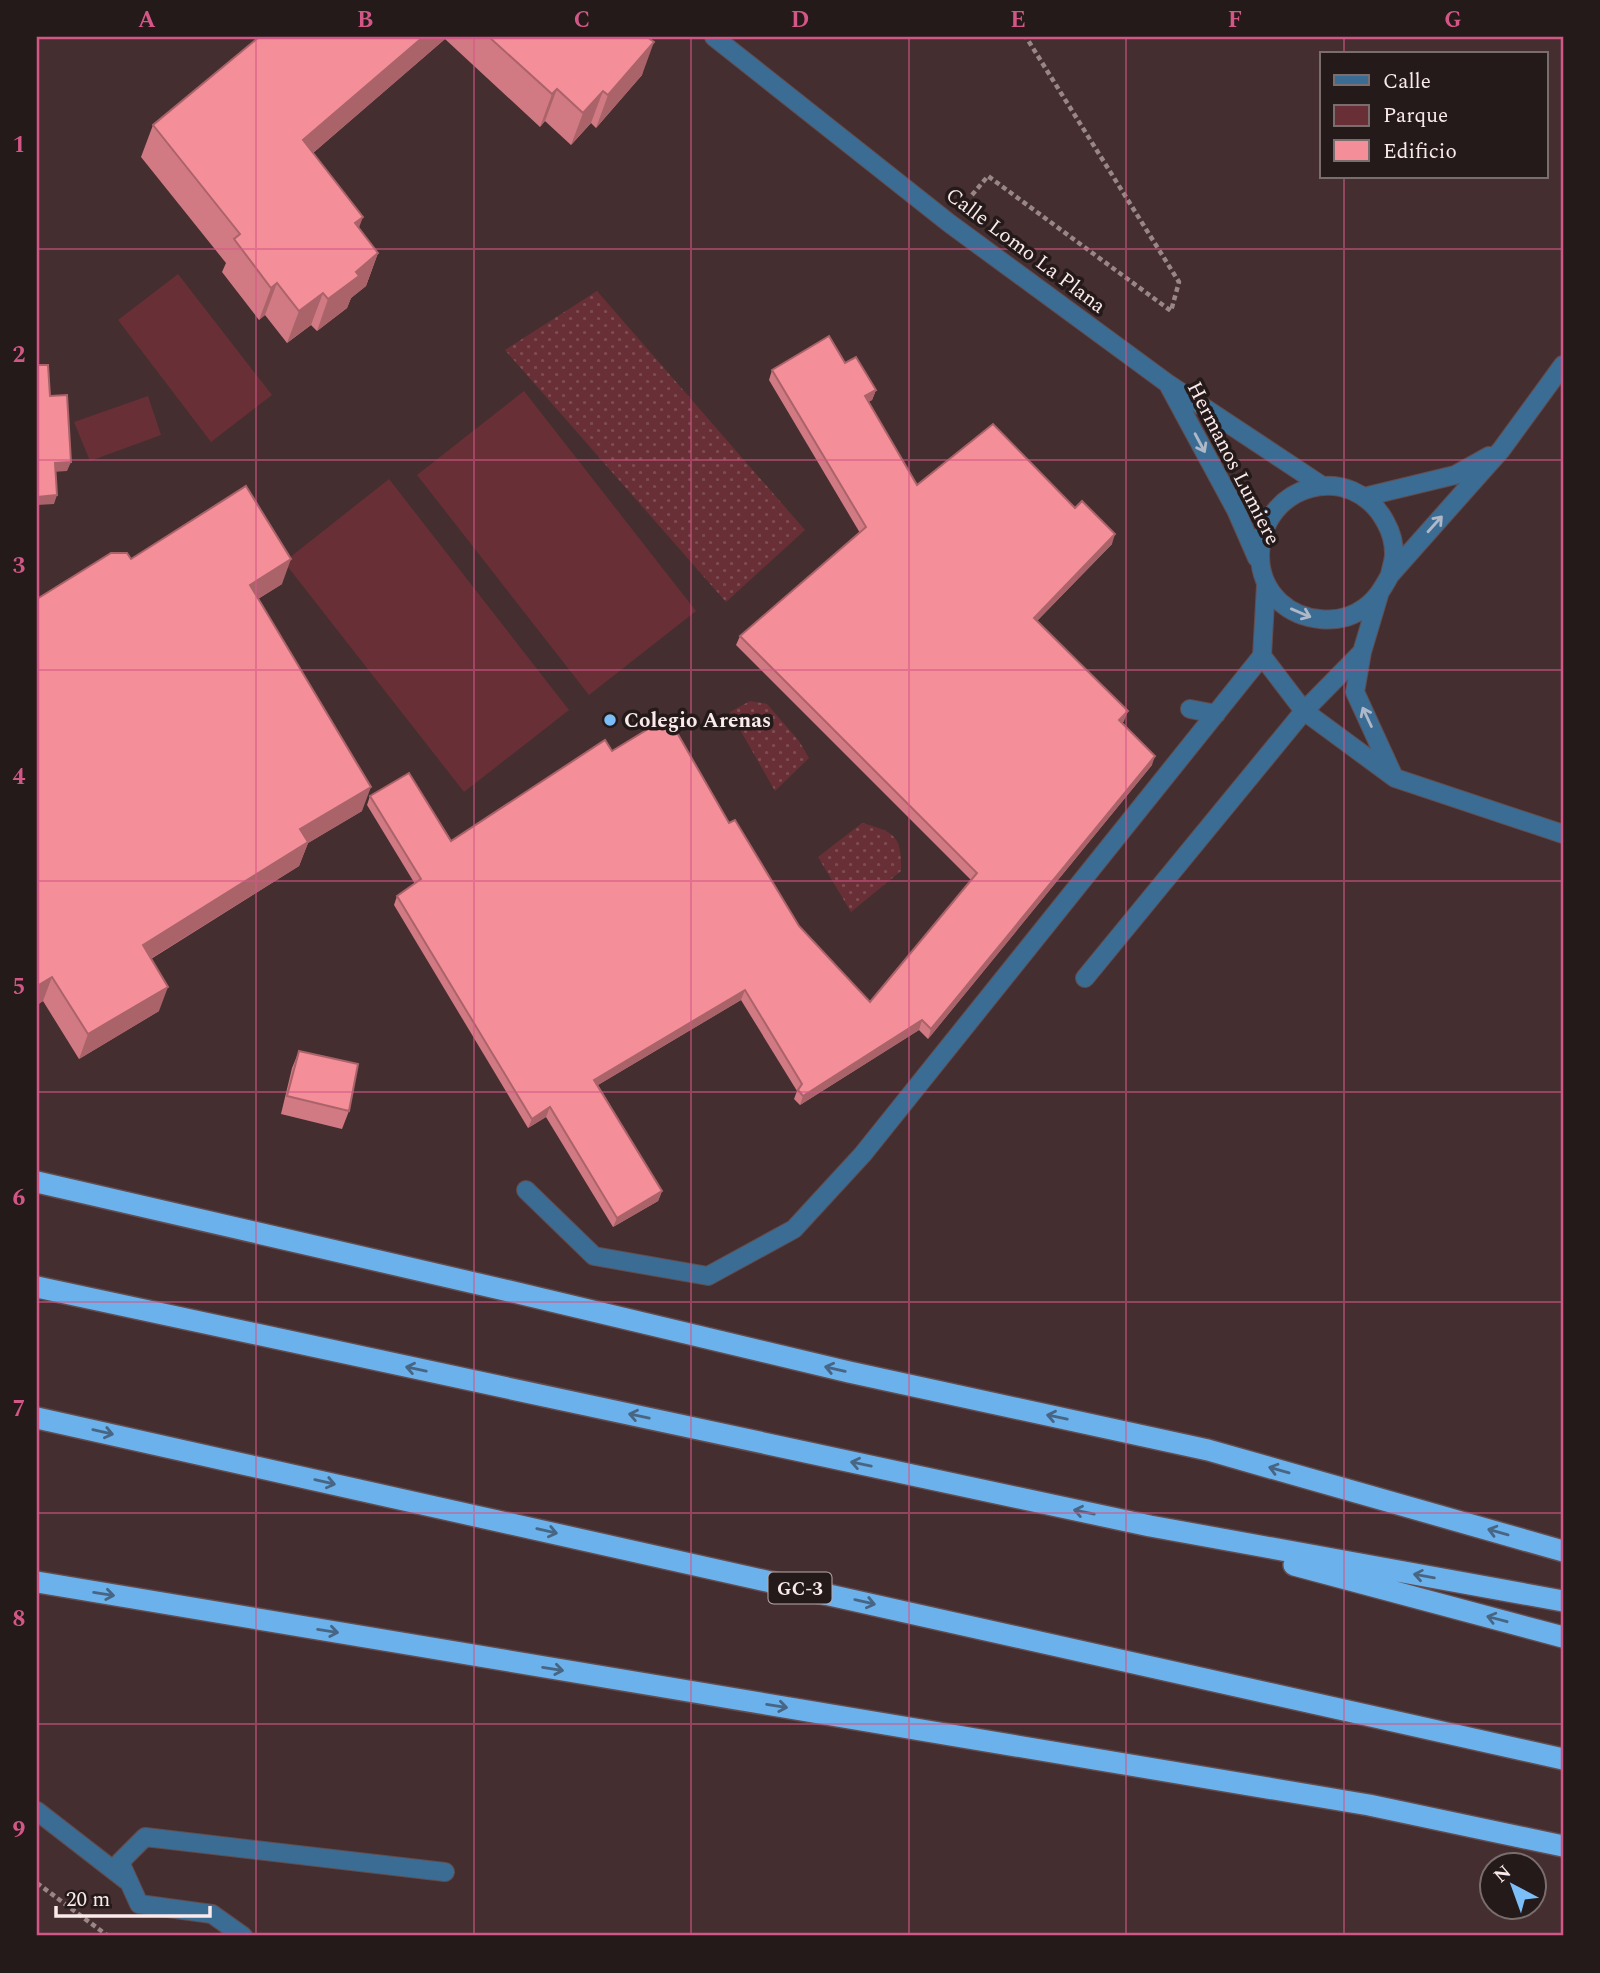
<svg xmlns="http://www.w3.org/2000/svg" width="1600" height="1973" font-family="Spectral,serif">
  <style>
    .grass { fill: url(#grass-dots) }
    .park { fill: #682f36 }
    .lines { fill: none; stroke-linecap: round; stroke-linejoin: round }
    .minor-casing { stroke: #624c4e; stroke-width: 20 }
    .highway-casing { stroke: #624c4e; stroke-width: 24 }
    .path { stroke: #998687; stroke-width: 4.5; stroke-dasharray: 5 3.5; stroke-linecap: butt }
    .minor { stroke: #3b6c94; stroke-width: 18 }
    .highway { stroke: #6bb1ec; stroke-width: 21 }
    .wall { fill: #d27a83 }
    .shaded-wall { fill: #ab636a }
    .building { fill: #f48e98; stroke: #ab636a; stroke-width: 2 }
    .oneway { stroke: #aeb8c8 }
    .oneway2 { stroke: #486683 }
    .grid { fill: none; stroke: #d35786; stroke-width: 2; stroke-opacity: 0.55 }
    .poi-dot { fill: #7bbef8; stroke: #241a1a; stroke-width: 2.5 }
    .labels { text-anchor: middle; stroke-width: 7; stroke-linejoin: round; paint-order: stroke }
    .shield { fill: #241a1a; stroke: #baacac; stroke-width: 2 }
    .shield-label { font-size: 19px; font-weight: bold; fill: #faeaeb }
    .street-label { font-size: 21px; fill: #faeaeb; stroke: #241a1a }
    .poi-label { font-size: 21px; font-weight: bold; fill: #faeaeb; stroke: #241a1a; text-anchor: start }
    .neatline { fill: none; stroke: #d35786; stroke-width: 2.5 }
    .grid-label { font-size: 23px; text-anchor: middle; font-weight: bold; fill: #d35786 }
  </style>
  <defs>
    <pattern id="grass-dots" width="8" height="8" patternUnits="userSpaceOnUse" patternTransform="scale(1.75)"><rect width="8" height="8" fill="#682f36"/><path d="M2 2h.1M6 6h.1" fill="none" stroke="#7e4d53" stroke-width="1.8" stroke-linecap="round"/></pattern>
  </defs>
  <rect width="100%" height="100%" fill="#452e30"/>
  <path class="grass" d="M 597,291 L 805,530 L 726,602 L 505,350 Z
    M 750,701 L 767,704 L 799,741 L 809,758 L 775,791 L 730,712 Z
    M 862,823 C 895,832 902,836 901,871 L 851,912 L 818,857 Z"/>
  <path class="park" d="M 178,274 L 272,395 L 211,442 L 118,320 Z
    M 524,391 L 696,611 L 589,695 L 417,475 Z
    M 148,396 L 161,435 L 90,461 L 74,422 Z
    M 389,479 L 569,710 L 464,792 L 284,562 Z"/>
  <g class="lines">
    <g class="minor-casing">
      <path id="minor" d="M 714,37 L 949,223 L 1167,383 L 1321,485
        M 1169,386 L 1236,510 L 1257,558
        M 1364,497 L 1455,475 L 1489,456
        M 1390,575 C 1391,568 1394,561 1394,554 C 1394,544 1391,532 1386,523 C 1353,459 1261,483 1260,555 C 1260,573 1267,590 1280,602 C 1302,622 1340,626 1364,608 C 1376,600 1383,588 1390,575 L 1501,450 L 1563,365
        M 1266,585 L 1262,656 L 1304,711 L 1395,778 L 1563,834
        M 1362,652 L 1355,692 L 1393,775
        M 1190,709 L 1216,714
        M 1085,978 L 1304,711 L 1362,652 L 1379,595
        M 526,1190 L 594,1256 L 708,1276 L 794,1229 L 863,1154 L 1262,656
        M 37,1811 L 126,1880
        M 243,1936 L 212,1914 L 139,1904 L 120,1862 L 145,1837 L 445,1872"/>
    </g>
    <g class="highway-casing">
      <path id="highway" d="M 37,1182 L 509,1291 L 849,1372 L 1208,1450 L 1563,1551
        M 37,1287 L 1150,1526 L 1563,1601
        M 37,1418 L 1563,1759
        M 1294,1565 L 1563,1637
        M 37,1582 L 1369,1805 L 1563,1846"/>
    </g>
    <path class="path" d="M 972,195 L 988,176 L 1171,311 L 1179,282 L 1026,37
      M 37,1883 L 108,1936"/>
    <use href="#minor" class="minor"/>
    <use href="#highway" class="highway"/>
  </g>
  <path class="wall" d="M 259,37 L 647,37 L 642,75 L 596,128 L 591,123 L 571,145 L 545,121 L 540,127 L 445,39 L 313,153 L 359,228 L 378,253 L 366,286 L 351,298 L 347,308 L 317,331 L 311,325 L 287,343 L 265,315 L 259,320 L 222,272 L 226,263 L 141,157 L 153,125 Z
    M 845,363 L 876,390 L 872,400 L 868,402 L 917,485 L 1075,508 L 1112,544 L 1037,621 L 1124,721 L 1122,723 L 1152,765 L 928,1039 L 919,1030 L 800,1105 L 794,1099 L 797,1091 L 741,1000 L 598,1085 L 662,1191 L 658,1201 L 613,1227 L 546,1117 L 528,1128 L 394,905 L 397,896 L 415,884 L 367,805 L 370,796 L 451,841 L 612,751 L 729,823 L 799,926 L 870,1002 L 971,880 L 736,645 L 740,636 L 860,533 L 769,380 L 772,370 Z
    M 131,559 L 282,584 L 258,599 L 362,811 L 308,843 L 299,866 L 151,959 L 159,1011 L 79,1059 L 43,1001 L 37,1005 L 37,599 Z
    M 299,1051 L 349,1111 L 342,1129 L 281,1114 L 292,1068 Z"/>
  <path class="shaded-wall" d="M 423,37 L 446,37 L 445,39 L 291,172 L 303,140 Z
    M 654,42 L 642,75 L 596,128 L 608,95 Z
    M 557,89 L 545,121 L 540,127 L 552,94 Z
    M 603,91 L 591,123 L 571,145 L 583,113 Z
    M 363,217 L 351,249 L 355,223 Z
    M 378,253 L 366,286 L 351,298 L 347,308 L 317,331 L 328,299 L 356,272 Z
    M 277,283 L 265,315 L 259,320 L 271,288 Z
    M 323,293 L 311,325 L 287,343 L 299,311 Z
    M 876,390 L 872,400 L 861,406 L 865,396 Z
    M 71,462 L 67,471 L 52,472 L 55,463 Z
    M 57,495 L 54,504 L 37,505 L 37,497 Z
    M 1115,534 L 1112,544 L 1031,627 L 1034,618 Z
    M 291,559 L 282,584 L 241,609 L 250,585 Z
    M 1128,711 L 1124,721 L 1116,730 L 1119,720 Z
    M 1155,756 L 1152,765 L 928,1039 L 931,1029 Z
    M 371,787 L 362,811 L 308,843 L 299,866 L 134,969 L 143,945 L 300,829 Z
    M 52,977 L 43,1001 L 37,1005 L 37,986 Z
    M 168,987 L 159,1011 L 79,1059 L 88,1034 Z
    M 745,990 L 741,1000 L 591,1089 L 594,1080 Z
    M 922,1020 L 919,1030 L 800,1105 L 803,1096 Z
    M 550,1107 L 546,1117 L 528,1128 L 532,1119 Z
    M 662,1191 L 658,1201 L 613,1227 L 617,1218 Z"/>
  <path class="building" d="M 259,37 L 423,37 L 303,140 L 363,217 L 355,223 L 378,253 L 356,272 L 359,276 L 328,299 L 323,293 L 299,311 L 277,283 L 271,288 L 234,239 L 240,234 L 153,125 Z
    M 489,37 L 647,37 L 654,42 L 608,95 L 603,91 L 583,113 L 557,89 L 552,94 Z
    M 829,336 L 845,363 L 856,357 L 876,390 L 865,396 L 917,485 L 993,424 L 1075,508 L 1082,501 L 1115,534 L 1034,618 L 1128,711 L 1119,720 L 1155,756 L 931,1029 L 922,1020 L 803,1096 L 798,1090 L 802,1084 L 745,990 L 594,1080 L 662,1191 L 617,1218 L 550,1107 L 532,1119 L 397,896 L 421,879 L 370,796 L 409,773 L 451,841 L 605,740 L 612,751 L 668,717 L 729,823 L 735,820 L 799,926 L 870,1002 L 977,873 L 740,636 L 866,527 L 772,370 Z
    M 37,365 L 48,365 L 50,396 L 67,395 L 71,462 L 55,463 L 57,495 L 37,497 Z
    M 246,486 L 291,559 L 250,585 L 371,787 L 300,829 L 308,842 L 143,945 L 168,987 L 88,1034 L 52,977 L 37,986 L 37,599 L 111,553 L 127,553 L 131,559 Z
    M 299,1051 L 358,1064 L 349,1111 L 287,1096 Z"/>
  <defs><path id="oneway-shaft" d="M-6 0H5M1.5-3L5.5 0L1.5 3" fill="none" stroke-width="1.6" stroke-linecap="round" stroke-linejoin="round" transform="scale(1.75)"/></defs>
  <g class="oneway">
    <use href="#oneway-shaft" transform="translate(1200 443) rotate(62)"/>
    <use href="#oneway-shaft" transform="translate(1435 524) rotate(-48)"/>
    <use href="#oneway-shaft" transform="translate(1301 613) rotate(23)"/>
    <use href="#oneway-shaft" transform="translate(1367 717) rotate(-115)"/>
  </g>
  <g class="oneway2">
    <use href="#oneway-shaft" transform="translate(416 1369) rotate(-168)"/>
    <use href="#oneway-shaft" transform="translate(835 1369) rotate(-167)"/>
    <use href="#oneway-shaft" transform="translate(639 1416) rotate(-168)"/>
    <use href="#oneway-shaft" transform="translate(1057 1417) rotate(-168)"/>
    <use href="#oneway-shaft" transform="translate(103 1432) rotate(13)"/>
    <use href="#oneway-shaft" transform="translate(861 1464) rotate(-168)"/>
    <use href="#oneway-shaft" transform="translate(1279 1470) rotate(-164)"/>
    <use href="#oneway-shaft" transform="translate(325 1482) rotate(13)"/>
    <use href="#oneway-shaft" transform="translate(1084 1512) rotate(-168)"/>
    <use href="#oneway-shaft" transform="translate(547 1531) rotate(13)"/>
    <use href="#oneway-shaft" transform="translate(1498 1532) rotate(-164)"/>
    <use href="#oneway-shaft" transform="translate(1424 1576) rotate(-170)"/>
    <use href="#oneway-shaft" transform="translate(104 1594) rotate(9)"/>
    <use href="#oneway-shaft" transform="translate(865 1602) rotate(13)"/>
    <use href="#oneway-shaft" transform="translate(1497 1619) rotate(-165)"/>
    <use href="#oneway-shaft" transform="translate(328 1631) rotate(9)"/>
    <use href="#oneway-shaft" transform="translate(553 1669) rotate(9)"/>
    <use href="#oneway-shaft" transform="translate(777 1706) rotate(9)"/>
  </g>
  <path class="grid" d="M 256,37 L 256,1936M 474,37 L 474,1936M 691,37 L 691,1936M 909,37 L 909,1936M 1126,37 L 1126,1936M 1344,37 L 1344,54M 1344,177 L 1344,1936M 37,249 L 1563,249M 37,460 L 1563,460M 37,670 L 1563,670M 37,881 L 1563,881M 37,1092 L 1563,1092M 37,1302 L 1563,1302M 37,1513 L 1563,1513M 37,1724 L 1563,1724"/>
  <circle class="poi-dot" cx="610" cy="720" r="7"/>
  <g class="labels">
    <rect class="shield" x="768.5" y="1572.5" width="63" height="31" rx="5"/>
    <g class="shield-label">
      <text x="800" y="1595">GC-3</text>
    </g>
    <g class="street-label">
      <text transform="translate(1026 250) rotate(37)" y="7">Calle Lomo La Plana</text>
      <text transform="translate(1234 463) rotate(63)" y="7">Hermanos Lumiere</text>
    </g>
    <g class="poi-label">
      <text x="624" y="727">Colegio Arenas</text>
    </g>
  </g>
  <rect width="1600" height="1973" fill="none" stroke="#241a1a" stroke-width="77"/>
  <rect x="1320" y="52" width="228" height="126" fill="#241a1a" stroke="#7a6d6e" stroke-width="2"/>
  <rect x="1334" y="75" width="35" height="10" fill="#3b6c94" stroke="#7a6d6e" stroke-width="2"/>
  <text x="1383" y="88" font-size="21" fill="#faeaeb">Calle</text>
  <rect x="1334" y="105" width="35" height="21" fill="#682f36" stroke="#7a6d6e" stroke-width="2"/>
  <text x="1383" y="122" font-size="21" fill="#faeaeb">Parque</text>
  <rect x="1334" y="140" width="35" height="21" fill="#f48e98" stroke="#7a6d6e" stroke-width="2"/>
  <text x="1383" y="158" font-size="21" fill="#faeaeb">Edificio</text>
  <g transform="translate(1513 1886) rotate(319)"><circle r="33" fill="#241a1a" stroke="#7a6d6e" stroke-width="2"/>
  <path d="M0-5L12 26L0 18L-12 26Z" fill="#7bbef8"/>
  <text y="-10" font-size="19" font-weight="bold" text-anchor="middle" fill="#faeaeb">N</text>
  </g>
  <path d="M56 1906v10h154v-10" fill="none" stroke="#faeaeb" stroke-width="3.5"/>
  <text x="66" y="1906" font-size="21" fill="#faeaeb" stroke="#241a1a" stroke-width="5" paint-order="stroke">20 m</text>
  <rect x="38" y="38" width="1524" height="1896" class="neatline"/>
  <g class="grid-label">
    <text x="147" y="27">A</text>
    <text x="365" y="27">B</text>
    <text x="582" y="27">C</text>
    <text x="800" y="27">D</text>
    <text x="1018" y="27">E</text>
    <text x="1235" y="27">F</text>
    <text x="1453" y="27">G</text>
    <text x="19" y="152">1</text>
    <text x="19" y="362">2</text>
    <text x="19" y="573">3</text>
    <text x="19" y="784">4</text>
    <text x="19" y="994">5</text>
    <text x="19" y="1205">6</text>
    <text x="19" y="1416">7</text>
    <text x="19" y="1626">8</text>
    <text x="19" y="1837">9</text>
  </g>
</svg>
